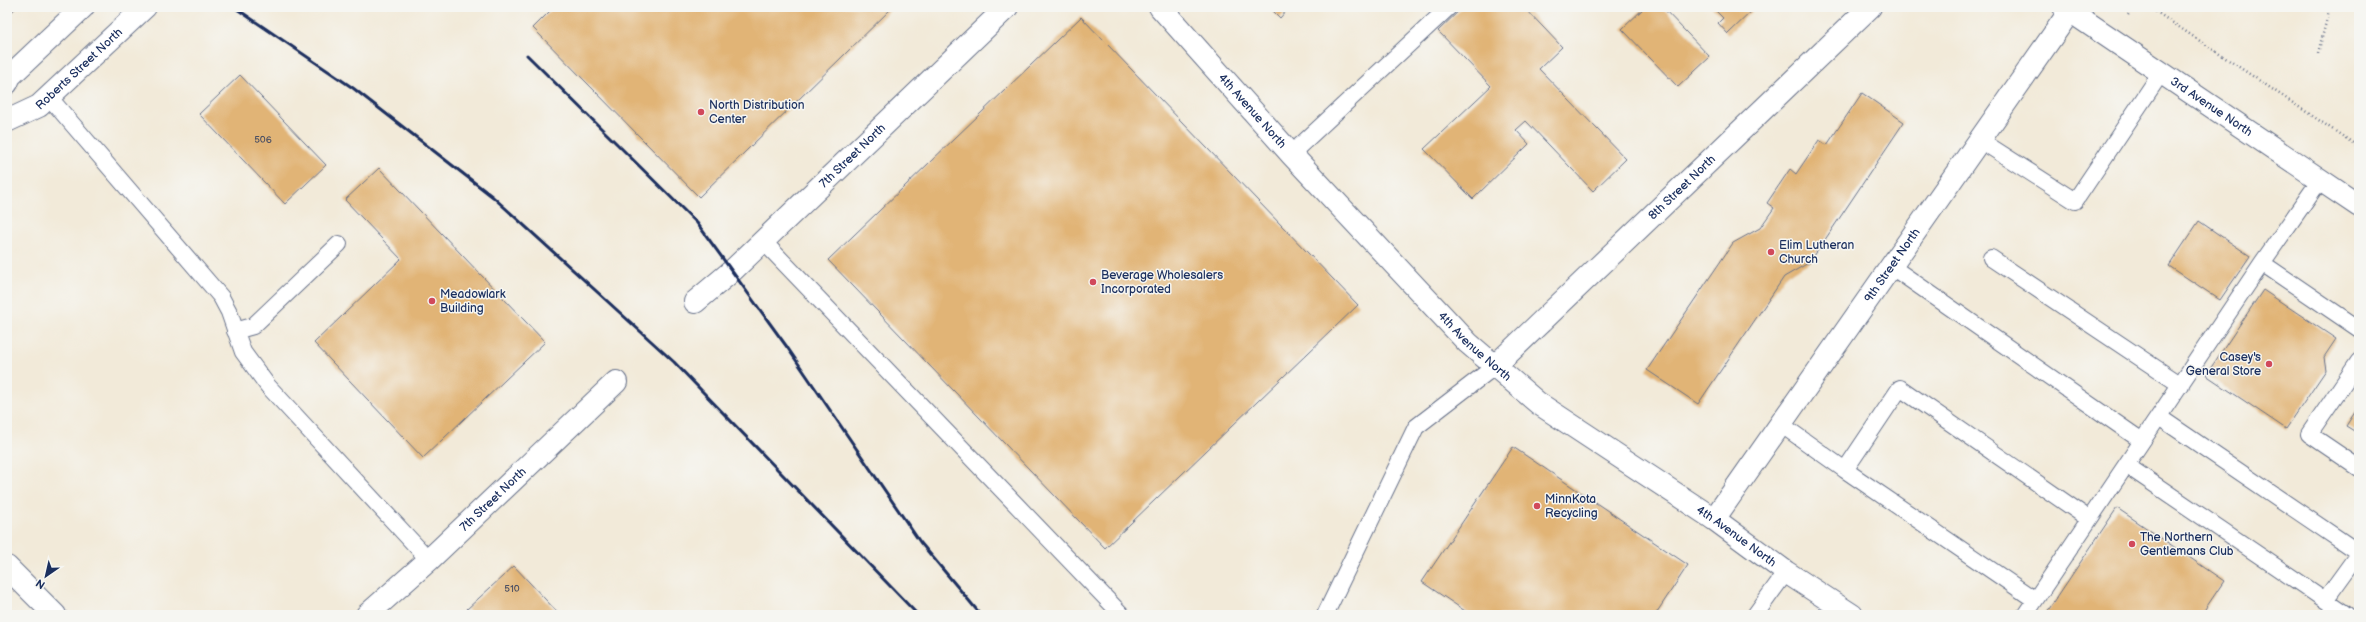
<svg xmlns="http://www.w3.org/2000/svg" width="2366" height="622" font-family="'Balsamiq Sans',sans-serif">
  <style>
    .building { fill: #e1b476 }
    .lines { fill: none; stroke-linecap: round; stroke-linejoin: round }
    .service-casing { stroke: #667089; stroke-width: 18 }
    .minor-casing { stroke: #667089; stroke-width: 24 }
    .tertiary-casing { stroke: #667089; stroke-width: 24 }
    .path { stroke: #667089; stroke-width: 2.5; stroke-dasharray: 1 3; stroke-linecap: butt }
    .service { stroke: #fff; stroke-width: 16 }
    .minor { stroke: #fff; stroke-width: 22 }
    .tertiary { stroke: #fff; stroke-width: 22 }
    .rail { stroke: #1b2f5e; stroke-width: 3 }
    .poi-dot { fill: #d1495b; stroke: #f6f6f2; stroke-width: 1.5 }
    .labels { text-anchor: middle; stroke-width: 3; stroke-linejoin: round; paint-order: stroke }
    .number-label { font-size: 10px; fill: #4c5064 }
    .street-label { font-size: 12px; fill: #1b2f5e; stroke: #f6f6f2 }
    .poi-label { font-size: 12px; fill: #1b2f5e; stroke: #f6f6f2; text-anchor: start }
  </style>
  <rect width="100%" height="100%" fill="#f6f6f2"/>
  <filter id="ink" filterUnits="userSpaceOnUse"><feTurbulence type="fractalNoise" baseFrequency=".025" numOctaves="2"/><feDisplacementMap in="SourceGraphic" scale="8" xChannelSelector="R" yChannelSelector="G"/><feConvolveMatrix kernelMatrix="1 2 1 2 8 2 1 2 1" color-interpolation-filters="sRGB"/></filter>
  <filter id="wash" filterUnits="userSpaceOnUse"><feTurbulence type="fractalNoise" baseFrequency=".012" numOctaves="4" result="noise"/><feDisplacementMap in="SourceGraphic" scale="16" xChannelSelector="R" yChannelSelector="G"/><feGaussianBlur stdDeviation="0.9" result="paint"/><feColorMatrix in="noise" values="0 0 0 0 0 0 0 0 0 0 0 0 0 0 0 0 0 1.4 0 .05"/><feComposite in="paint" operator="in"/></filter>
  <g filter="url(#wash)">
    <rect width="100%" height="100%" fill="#f2ead9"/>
    <g id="blocks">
      <path class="building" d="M 7,7 L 17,7 L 7,16 Z
        M 554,7 L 893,7 L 699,197 L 533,28 Z
        M 1269,7 L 1297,7 L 1291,12 L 1288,9 L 1280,18 Z
        M 1463,7 L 1524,7 L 1562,47 L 1539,69 L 1626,159 L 1593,191 L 1526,121 L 1516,130 L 1529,144 L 1473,199 L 1424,149 L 1491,86 L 1438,31 Z
        M 1645,7 L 1662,7 L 1710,57 L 1678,87 L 1622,29 Z
        M 1712,7 L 1756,7 L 1728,34 L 1718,23 L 1723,18 Z
        M 1081,17 L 1358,305 L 1105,548 L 828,260 Z
        M 240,75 L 326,165 L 285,204 L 199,114 Z
        M 1862,93 L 1904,122 L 1810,262 L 1784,277 L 1698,404 L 1647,370 L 1733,243 L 1760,228 L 1774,208 L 1767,203 L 1790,169 L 1796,174 L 1819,140 L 1827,145 Z
        M 379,168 L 545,342 L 423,458 L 314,343 L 401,259 L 345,200 Z
        M 2199,221 L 2250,256 L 2220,300 L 2169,266 Z
        M 2263,290 L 2336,339 L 2324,357 L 2326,370 L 2286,429 L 2206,375 Z
        M 2359,406 L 2359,434 L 2346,426 Z
        M 1513,447 L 1688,565 L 1655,615 L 1471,615 L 1422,582 Z
        M 2117,508 L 2224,581 L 2201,615 L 2045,615 Z
        M 514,566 L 560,615 L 472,615 L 467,609 Z"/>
    </g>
  </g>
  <g filter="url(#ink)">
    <use href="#blocks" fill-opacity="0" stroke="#667089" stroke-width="1"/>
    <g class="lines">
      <g class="service-casing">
        <path id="service" d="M 49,97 L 221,297 L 229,312 L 243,352 L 268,386 L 429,560
          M 1980,140 L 2075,201 L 2161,73
          M 1291,154 L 1449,7
          M 763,241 L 1122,615
          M 1991,258 L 2181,385
          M 2262,263 L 2359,329
          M 1892,267 L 2142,441
          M 235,331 L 253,326 L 339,244
          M 2359,361 L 2309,434 L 2359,468
          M 2159,417 L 2359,553
          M 1782,425 L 1845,470 L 1900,388 L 2089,519
          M 2126,465 L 2347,615
          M 1845,470 L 2035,600
          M 2325,600 L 2359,553
          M 1325,615 L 1416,427 L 1494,367
          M 1755,615 L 1786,572
          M 2025,615 L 2262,263 L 2320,180"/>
      </g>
      <g class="minor-casing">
        <g id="minor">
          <path id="s1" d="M 2064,7 L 2359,206"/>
          <path d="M 7,83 L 10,76 L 83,7"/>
          <path id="s2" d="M 7,121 L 39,106 L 145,7"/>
          <path id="s3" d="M 695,302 L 733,270 L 1007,7"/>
          <path id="s4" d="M 1494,367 L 1870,7"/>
          <path id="s5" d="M 1714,519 L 2070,11"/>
          <path d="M 7,567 L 55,615"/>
          <path id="s6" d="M 367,615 L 429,560 L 616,382"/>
        </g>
      </g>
      <g class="tertiary-casing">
        <g id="tertiary">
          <path id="s7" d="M 1160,7 L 1291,154 L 1468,343 L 1538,403 L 1714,519 L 1786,572 L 1852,615"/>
        </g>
      </g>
      <path class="path" d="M 2149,7 L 2359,147
        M 2128,15 L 2133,7
        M 2318,53 L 2330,7"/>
      <use href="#service" class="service"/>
      <use href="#minor" class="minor"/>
      <use href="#tertiary" class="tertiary"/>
      <path class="rail" d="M 234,7 L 353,88 L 493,197 L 674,362 L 918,615
        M 527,55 L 697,223 L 787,347 L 920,542 L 981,615"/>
    </g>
  </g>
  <g class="poi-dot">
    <circle cx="701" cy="112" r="4"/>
    <circle cx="1771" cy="252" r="4"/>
    <circle cx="1093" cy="282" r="4"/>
    <circle cx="432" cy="301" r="4"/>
    <circle cx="2269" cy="364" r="4"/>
    <circle cx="1537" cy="506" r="4"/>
    <circle cx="2132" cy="544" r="4"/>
  </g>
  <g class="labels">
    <g class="number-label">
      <text x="263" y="143">506</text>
      <text x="512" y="592">510</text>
    </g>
    <g class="street-label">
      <text dy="4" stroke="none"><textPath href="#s2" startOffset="90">Roberts Street North</textPath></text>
      <text dy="4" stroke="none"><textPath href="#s1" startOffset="178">3rd Avenue North</textPath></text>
      <text dy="4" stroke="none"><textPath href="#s7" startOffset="139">4th Avenue North</textPath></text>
      <text dy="4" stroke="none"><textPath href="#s3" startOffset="215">7th Street North</textPath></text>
      <text dy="4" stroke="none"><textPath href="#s4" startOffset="260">8th Street North</textPath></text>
      <text dy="4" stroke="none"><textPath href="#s5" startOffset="310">9th Street North</textPath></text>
      <text dy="4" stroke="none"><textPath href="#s7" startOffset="463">4th Avenue North</textPath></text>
      <text dy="4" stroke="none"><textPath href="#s6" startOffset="171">7th Street North</textPath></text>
      <text dy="4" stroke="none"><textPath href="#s7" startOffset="787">4th Avenue North</textPath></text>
    </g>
    <g class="poi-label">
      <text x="709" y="109">North Distribution<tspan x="709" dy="14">Center</tspan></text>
      <text x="1779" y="249">Elim Lutheran<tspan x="1779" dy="14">Church</tspan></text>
      <text x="1101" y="279">Beverage Wholesalers<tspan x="1101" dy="14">Incorporated</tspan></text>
      <text x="440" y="298">Meadowlark<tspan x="440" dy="14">Building</tspan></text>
      <text x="2261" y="361" text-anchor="end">Casey's<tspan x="2261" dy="14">General Store</tspan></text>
      <text x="1545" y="503">MinnKota<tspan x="1545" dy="14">Recycling</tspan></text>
      <text x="2140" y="541">The Northern<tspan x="2140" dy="14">Gentlemans Club</tspan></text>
    </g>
  </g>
  <rect width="2366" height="622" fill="none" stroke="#f6f6f2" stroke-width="24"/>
  <g transform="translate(46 576) rotate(214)" stroke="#f6f6f2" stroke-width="3" paint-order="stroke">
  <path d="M0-3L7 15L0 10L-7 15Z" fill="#1b2f5e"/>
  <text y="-6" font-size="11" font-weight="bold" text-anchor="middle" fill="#1b2f5e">N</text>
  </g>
</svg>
